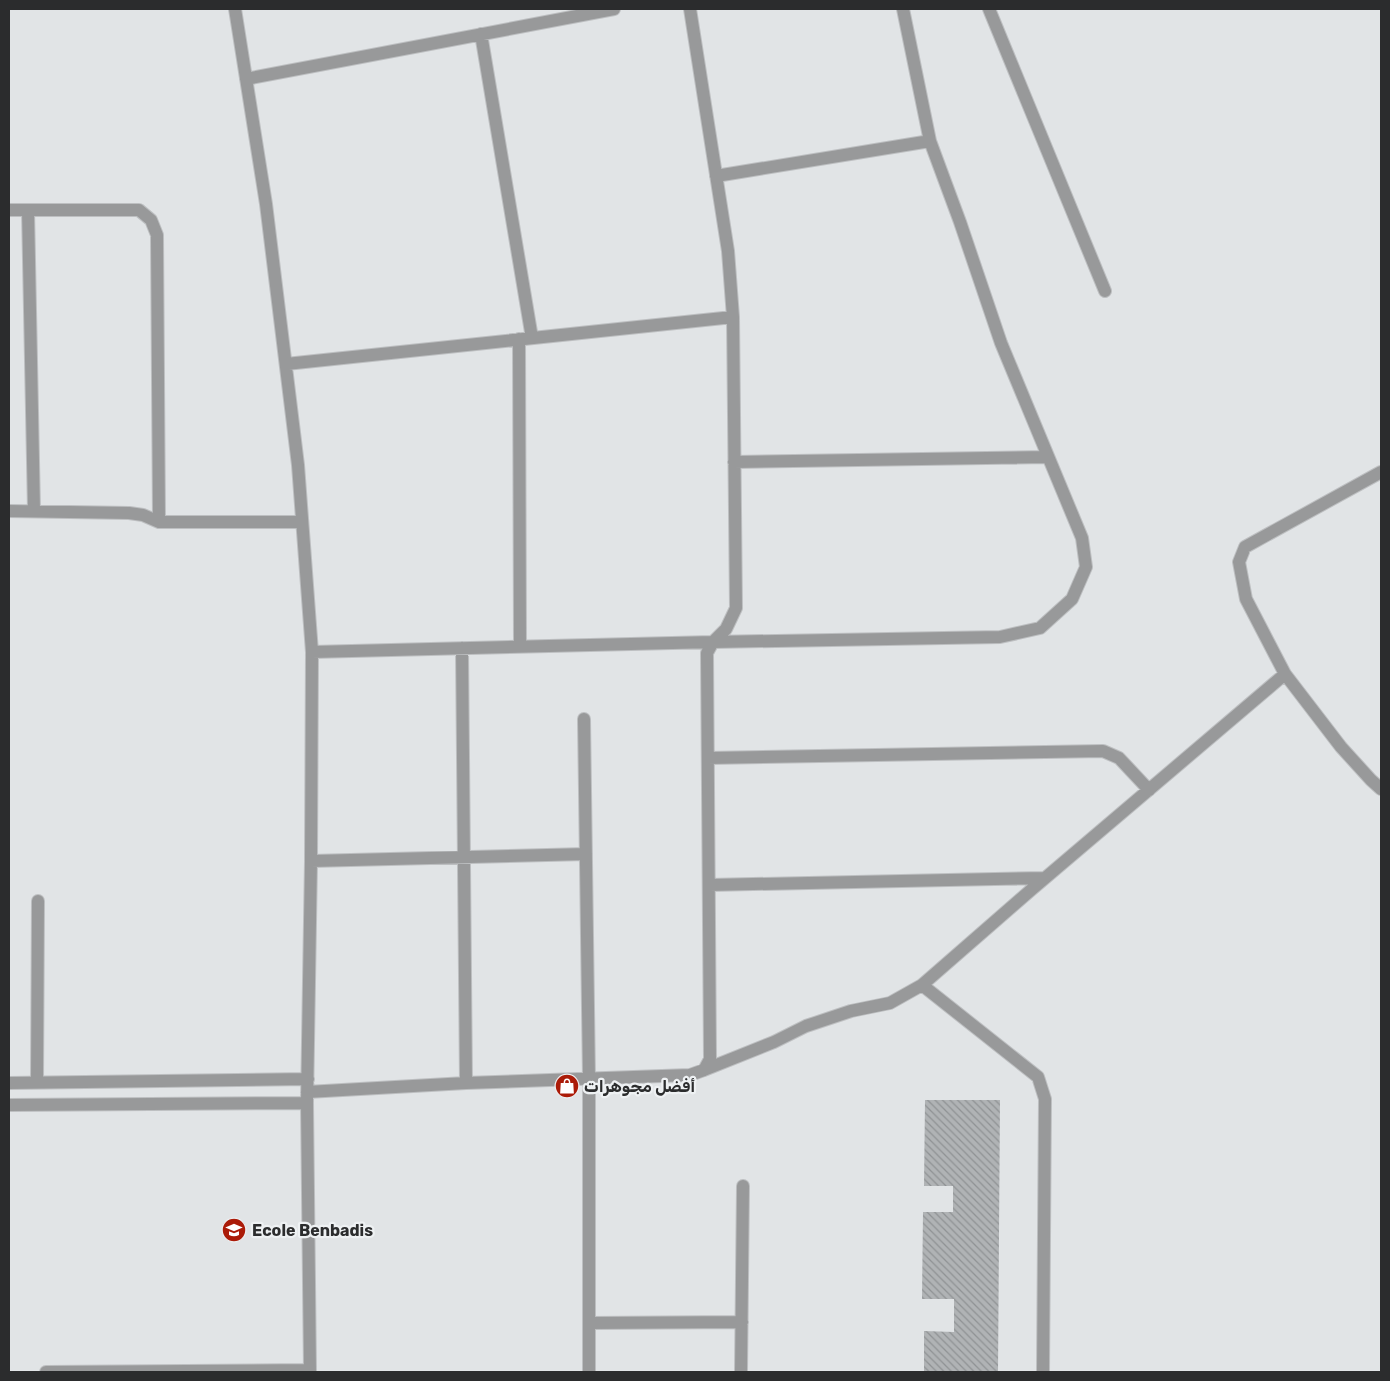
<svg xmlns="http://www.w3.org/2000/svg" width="1390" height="1381" font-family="Rubik,Cairo,sans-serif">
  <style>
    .building { fill: url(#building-back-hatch) }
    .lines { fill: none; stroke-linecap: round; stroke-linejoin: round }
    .street-casing { stroke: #bdbfc1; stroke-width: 14 }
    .street { stroke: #98999a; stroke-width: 12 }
    .labels { text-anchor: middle; stroke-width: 4.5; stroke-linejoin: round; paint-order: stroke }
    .poi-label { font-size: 16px; font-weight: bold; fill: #2b2c2d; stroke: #eef1f3; text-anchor: start }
  </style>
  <defs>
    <pattern id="building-back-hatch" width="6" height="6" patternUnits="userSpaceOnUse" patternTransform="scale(1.25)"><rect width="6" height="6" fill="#b0b3b5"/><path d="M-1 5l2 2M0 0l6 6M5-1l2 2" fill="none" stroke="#8f9294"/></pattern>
  </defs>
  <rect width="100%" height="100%" fill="#e1e4e6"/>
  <path class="building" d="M 925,1100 L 1000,1100 L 998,1372 L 924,1372 L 924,1331 L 954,1332 L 954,1299 L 922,1299 L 923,1212 L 953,1212 L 953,1186 L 924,1186 Z"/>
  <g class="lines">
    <g class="street-casing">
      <path id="street" d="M 235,9 L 266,204 L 298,465 L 312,652 L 311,861 L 307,1103 L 310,1372
        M 989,9 L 1105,291
        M 481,34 L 532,338
        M 246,79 L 614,9
        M 716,176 L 930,141
        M 9,210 L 139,210 L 151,220 L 157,235 L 159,522
        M 28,210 L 34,511
        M 519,339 L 520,647
        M 286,364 L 733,317
        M 734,462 L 1048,457
        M 1381,472 L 1245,547 L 1239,562 L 1246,599 L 1285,674 L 1341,747 L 1371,780 L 1381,789
        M 9,511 L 129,513 L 143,515 L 159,522 L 302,522
        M 462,648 L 466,1083
        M 312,652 L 713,642 L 1000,637 L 1040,628 L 1072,599 L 1086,567 L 1082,538 L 1001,343 L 960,222 L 930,141 L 903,9
        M 584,719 L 589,1079 L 589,1372
        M 708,758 L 1103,751 L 1119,758 L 1149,790
        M 311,861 L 586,854
        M 709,885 L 1045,878
        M 922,985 L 1038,1077 L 1045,1099 L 1043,1372
        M 704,1070 L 774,1042 L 806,1026 L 851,1011 L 890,1003 L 922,985 L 1031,890 L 1285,674
        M 9,1083 L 308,1079
        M 37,1083 L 38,901
        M 307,1092 L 466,1083 L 690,1075 L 704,1070 L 710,1059 L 707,653 L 713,642 L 726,629 L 736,608 L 733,317 L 728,251 L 690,9
        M 9,1105 L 307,1103
        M 589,1323 L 742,1322
        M 46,1372 L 310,1370
        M 741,1372 L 743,1186"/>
    </g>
    <use href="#street" class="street"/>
  </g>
  <defs>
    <g id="shop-disc" transform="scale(1.25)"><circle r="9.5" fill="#ab1b08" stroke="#eef1f3"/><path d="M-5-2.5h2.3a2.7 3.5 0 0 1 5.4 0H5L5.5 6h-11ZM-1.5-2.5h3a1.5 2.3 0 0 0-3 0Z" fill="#fff"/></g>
    <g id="school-disc" transform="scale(1.25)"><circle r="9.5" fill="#ab1b08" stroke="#eef1f3"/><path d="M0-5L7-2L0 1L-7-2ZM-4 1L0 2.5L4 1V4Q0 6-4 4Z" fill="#fff"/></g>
  </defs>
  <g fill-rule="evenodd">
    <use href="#shop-disc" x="567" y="1086"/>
    <use href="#school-disc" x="234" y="1230"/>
  </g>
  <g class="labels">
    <g class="poi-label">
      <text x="584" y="1092">أفضل مجوهرات</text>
      <text x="252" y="1236">Ecole Benbadis</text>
    </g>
  </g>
  <rect width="1390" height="1381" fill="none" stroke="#2b2c2d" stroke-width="20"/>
</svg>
